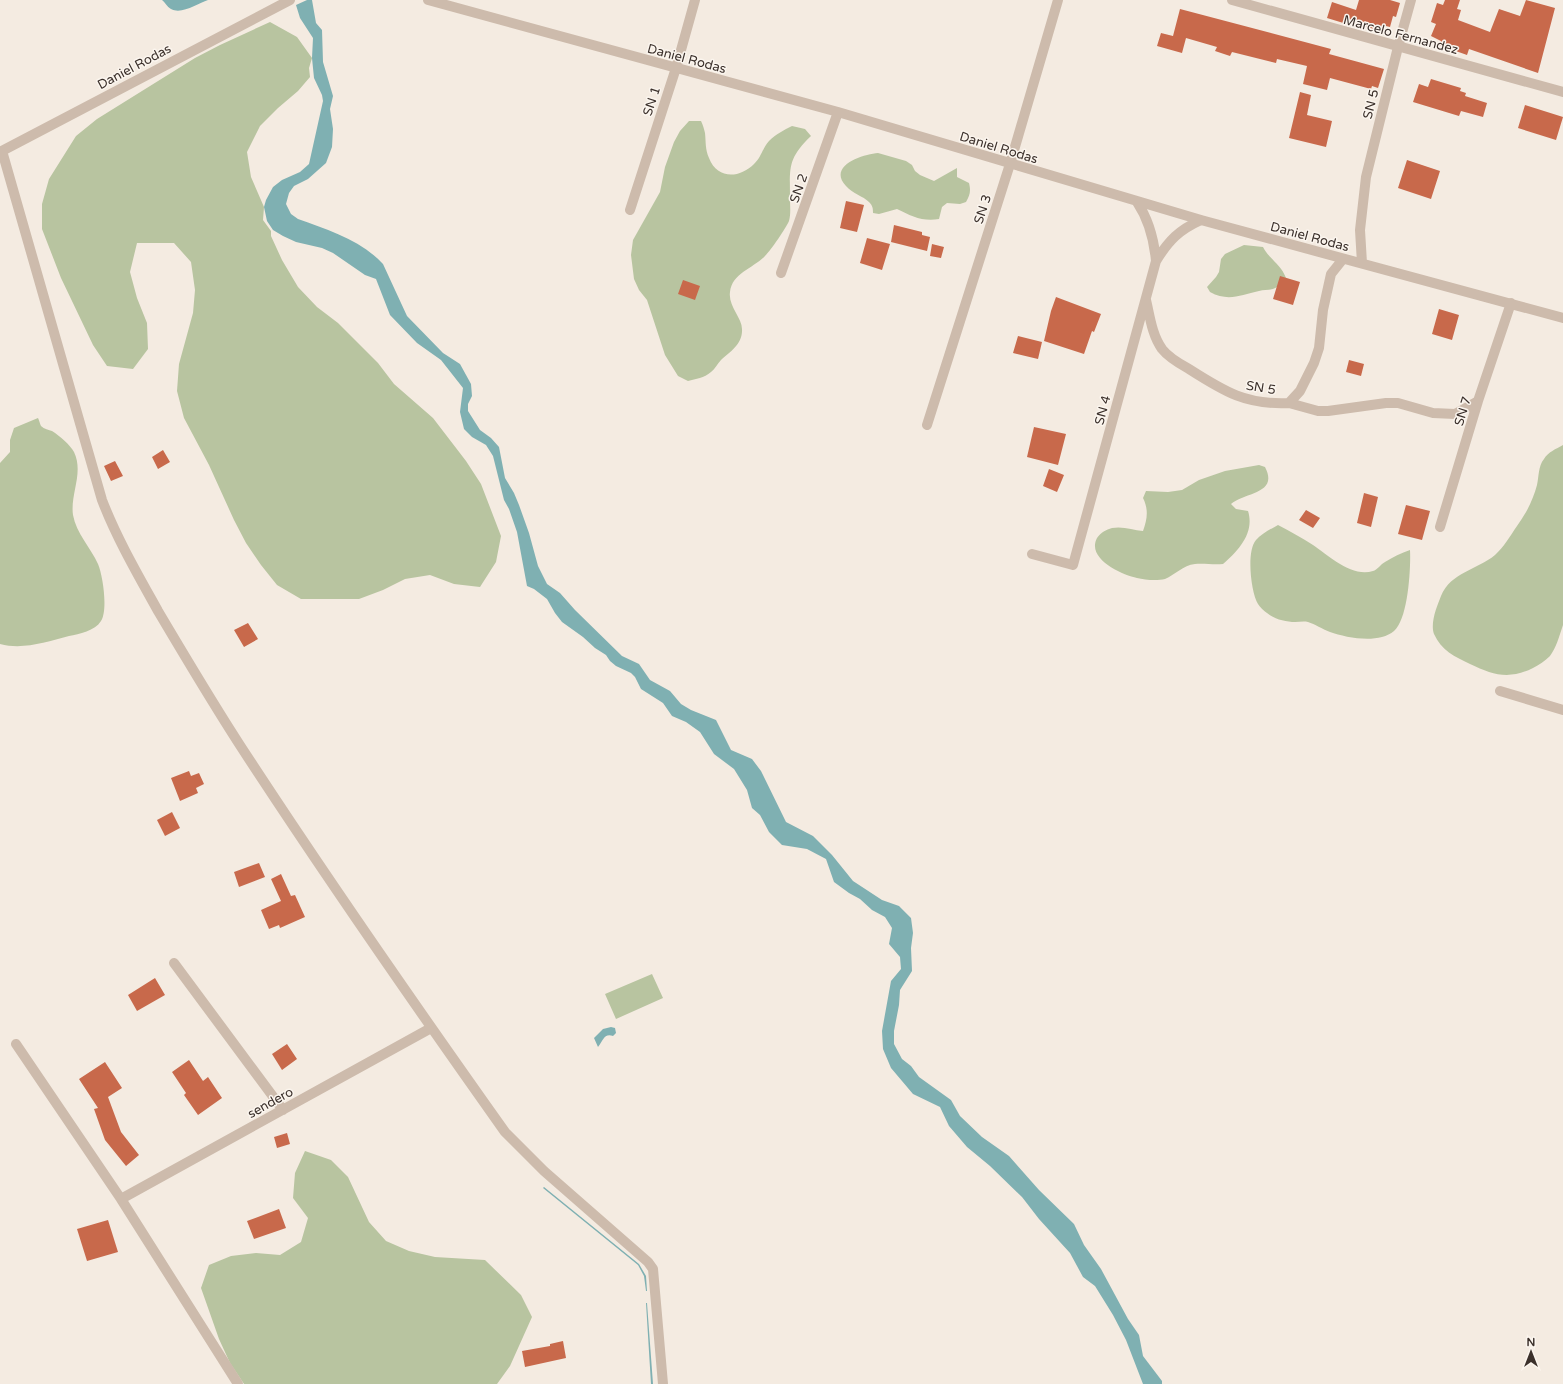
<svg xmlns="http://www.w3.org/2000/svg" width="1563" height="1384" font-family="'Varela Round',sans-serif">
  <style>
    .green { fill: #b8c4a0 }
    .water { fill: #7fb0b2 }
    .building { fill: #c8694b }
    .lines { fill: none; stroke-linecap: round; stroke-linejoin: round }
    .minor { stroke: #cdbbac; stroke-width: 10 }
    .labels { text-anchor: middle; stroke-width: 3; stroke-linejoin: round; paint-order: stroke }
    .street-label { font-size: 13px; fill: #3b302b; stroke: #fbf5ee }
  </style>
  <rect width="100%" height="100%" fill="#f4ebe1"/>
  <path class="green" d="M 270,22 L 297,37 L 312,58 L 309,68 L 310,77 L 298,91 L 278,108 L 260,126 L 247,152 L 251,177 L 264,207 L 263,220 L 271,231 L 271,236 L 282,260 L 298,287 L 317,307 L 338,323 L 378,363 L 394,384 L 433,418 L 466,461 L 481,484 L 501,536 L 496,562 L 480,587 L 454,584 L 430,575 L 405,579 L 383,590 L 359,599 L 301,599 L 277,585 L 261,565 L 246,543 L 234,520 L 209,465 L 184,418 L 177,391 L 179,364 L 193,313 L 195,290 L 191,262 L 174,243 L 137,243 L 130,272 L 137,298 L 147,323 L 148,349 L 133,369 L 107,366 L 93,345 L 61,278 L 42,229 L 42,204 L 49,179 L 76,136 L 97,119 L 195,58 L 220,45 Z
    M 689,121 L 701,121 C 703,125 704,129 705,133 C 706,142 705,149 709,158 C 717,179 739,179 754,164 C 761,158 763,147 769,141 C 776,134 784,130 792,126 L 805,129 L 811,136 C 787,159 790,168 790,199 C 790,206 791,214 789,221 C 786,228 771,250 765,256 C 754,268 732,273 730,292 C 728,306 742,318 742,329 C 743,344 730,352 721,360 C 717,364 715,369 711,372 C 704,378 696,379 688,381 L 678,376 L 665,355 L 647,300 L 639,290 L 634,279 L 631,255 L 633,240 L 660,192 L 665,167 L 674,142 L 680,131 Z
    M 878,153 L 906,161 L 912,165 L 915,171 L 920,175 L 934,181 L 957,168 L 957,177 L 969,183 C 971,191 970,195 966,202 L 960,204 L 947,203 L 942,207 L 939,219 C 923,222 911,216 897,209 L 879,214 L 873,213 C 873,209 873,206 869,202 C 863,196 853,194 846,186 C 827,166 863,154 878,153 Z
    M 1244,245 L 1263,247 C 1269,259 1281,264 1286,278 C 1283,281 1280,285 1277,287 C 1271,291 1265,289 1259,291 C 1241,295 1228,302 1210,292 L 1207,287 L 1216,277 L 1219,272 L 1221,259 L 1225,254 Z
    M 38,418 C 39,420 40,424 41,426 C 44,429 49,430 52,431 C 60,436 70,445 74,452 C 84,473 70,494 73,515 C 76,533 91,548 98,564 C 103,576 108,610 101,621 C 95,631 79,634 69,636 C 46,642 23,650 0,644 L 0,463 L 10,452 L 10,440 L 14,428 Z
    M 1563,445 L 1563,625 L 1562,628 C 1559,637 1556,648 1550,656 C 1545,661 1539,665 1533,668 C 1509,680 1493,675 1470,664 C 1455,657 1441,650 1434,634 C 1430,623 1437,606 1441,596 C 1451,572 1477,570 1495,555 C 1504,547 1510,536 1517,526 C 1526,514 1533,500 1537,485 C 1539,477 1538,466 1544,459 C 1548,452 1556,449 1563,445 Z
    M 1259,465 L 1265,467 C 1279,494 1245,492 1231,504 L 1236,509 L 1248,511 C 1255,533 1238,551 1223,564 C 1213,565 1204,563 1195,564 C 1183,565 1175,575 1165,579 C 1157,581 1145,580 1137,578 C 1122,575 1086,559 1097,538 C 1101,532 1106,530 1112,528 C 1123,526 1133,530 1143,531 C 1147,520 1149,510 1143,498 L 1146,491 L 1168,492 L 1182,490 L 1199,480 L 1225,471 Z
    M 1278,525 C 1290,531 1302,538 1313,545 C 1328,555 1352,578 1373,571 C 1377,570 1381,564 1385,562 C 1393,557 1401,553 1410,550 C 1411,568 1408,620 1394,631 C 1379,644 1347,638 1330,632 C 1322,629 1315,624 1308,622 C 1304,621 1299,622 1295,622 C 1286,622 1274,619 1267,613 C 1264,611 1260,607 1258,604 C 1251,593 1246,551 1256,540 C 1261,534 1271,529 1278,525 Z
    M 652,974 L 663,998 L 616,1019 L 605,994 Z
    M 305,1151 L 331,1160 L 348,1177 L 369,1222 L 386,1241 L 409,1251 L 435,1257 L 485,1260 L 521,1295 L 532,1317 L 510,1366 L 497,1384 L 244,1384 L 230,1363 L 219,1339 L 201,1288 L 209,1265 L 231,1256 L 256,1253 L 280,1255 L 301,1242 L 308,1218 L 293,1198 L 295,1173 Z"/>
  <path class="water" d="M 162,0 L 208,0 C 198,3 182,15 171,9 C 167,7 165,2 162,0 Z
    M 307,0 L 312,0 L 316,23 L 322,30 L 323,62 L 333,96 L 330,109 L 333,129 L 332,147 L 326,163 L 308,179 L 294,186 L 289,193 L 286,204 L 291,214 L 298,219 C 328,230 361,240 383,264 L 407,316 L 443,353 L 460,364 L 471,384 L 472,396 L 468,404 L 468,411 L 480,430 L 491,438 L 499,447 L 505,478 L 514,493 L 519,505 L 529,533 L 538,566 L 547,584 L 560,593 L 575,610 L 622,656 L 639,664 L 650,680 L 670,691 L 681,704 L 691,710 L 716,720 L 731,750 L 752,759 L 761,771 L 786,822 L 813,836 L 832,855 L 853,881 L 882,900 L 899,906 L 911,918 L 913,933 L 911,948 L 912,971 L 900,990 L 899,1005 L 894,1031 L 894,1044 L 902,1059 L 911,1066 L 919,1077 L 951,1100 L 960,1116 L 982,1137 L 1009,1156 L 1039,1190 L 1074,1224 L 1084,1245 L 1101,1269 L 1128,1319 L 1139,1335 L 1143,1356 L 1162,1381 L 1162,1384 L 1143,1384 L 1126,1340 L 1113,1315 L 1095,1286 L 1083,1277 L 1070,1253 L 1039,1219 L 1022,1197 L 990,1166 L 967,1147 L 949,1126 L 940,1107 L 913,1094 L 891,1068 L 883,1049 L 882,1031 L 891,981 L 901,969 L 900,957 L 889,944 L 892,928 L 885,917 L 872,910 L 860,899 L 849,893 L 834,882 L 826,859 L 807,849 L 782,845 L 769,832 L 760,815 L 752,808 L 747,790 L 734,769 L 714,754 L 700,732 L 686,722 L 672,716 L 663,703 L 641,689 L 635,677 L 631,673 L 616,666 L 610,661 L 606,655 L 595,648 L 583,637 L 562,622 L 555,613 L 547,599 L 534,589 L 527,586 L 517,532 L 509,509 L 504,500 L 493,456 L 486,445 L 472,437 L 464,429 L 460,412 L 463,388 L 441,360 L 417,343 L 390,315 L 376,279 L 365,275 L 333,253 L 322,248 L 296,242 L 283,236 L 273,230 L 267,221 L 264,207 L 266,200 L 273,187 L 282,180 L 300,172 L 309,164 L 323,101 L 322,95 L 314,78 L 312,58 L 313,38 L 300,18 L 296,5 Z
    M 611,1027 L 615,1028 L 616,1033 L 613,1036 C 604,1033 603,1041 598,1047 L 594,1038 L 603,1029 Z
    M 544,1187 L 639,1264 L 646,1276 L 647,1291 L 646,1291 L 644,1276 L 638,1265 L 543,1188 Z
    M 646,1303 L 647,1303 L 653,1384 L 651,1384 Z"/>
  <path class="building" d="M 1359,0 L 1390,0 L 1400,3 L 1396,17 L 1393,16 L 1390,27 L 1382,25 L 1380,31 L 1364,26 L 1363,29 L 1327,18 L 1332,2 L 1356,10 Z
    M 1445,0 L 1460,0 L 1457,9 L 1461,10 L 1458,20 L 1490,32 L 1499,9 L 1520,16 L 1526,0 L 1555,8 L 1538,73 L 1469,49 L 1467,55 L 1439,45 L 1441,41 L 1431,36 L 1436,24 L 1431,22 L 1437,3 L 1443,5 Z
    M 1180,9 L 1331,49 L 1329,54 L 1384,69 L 1378,88 L 1372,86 L 1371,89 L 1330,78 L 1327,90 L 1303,84 L 1307,66 L 1277,59 L 1276,63 L 1232,52 L 1230,56 L 1215,51 L 1217,47 L 1186,38 L 1182,53 L 1157,46 L 1161,33 L 1173,36 Z
    M 1431,79 L 1461,88 L 1460,91 L 1466,93 L 1465,96 L 1487,103 L 1483,117 L 1461,111 L 1459,116 L 1413,102 L 1419,84 L 1428,87 Z
    M 1300,92 L 1311,95 L 1307,115 L 1332,121 L 1326,147 L 1289,138 Z
    M 1525,105 L 1563,117 L 1556,140 L 1518,128 Z
    M 1407,160 L 1440,171 L 1431,199 L 1398,188 Z
    M 846,201 L 864,205 L 857,232 L 840,228 Z
    M 894,225 L 922,232 L 922,235 L 930,237 L 927,251 L 891,242 Z
    M 867,238 L 890,244 L 882,270 L 860,263 Z
    M 932,244 L 944,247 L 941,258 L 930,256 Z
    M 1280,276 L 1300,282 L 1293,305 L 1273,299 Z
    M 683,280 L 700,286 L 695,300 L 678,294 Z
    M 1056,297 L 1101,314 L 1094,332 L 1092,331 L 1084,354 L 1044,341 L 1051,311 Z
    M 1439,309 L 1459,315 L 1452,340 L 1432,334 Z
    M 1018,336 L 1042,342 L 1038,359 L 1013,353 Z
    M 1349,360 L 1364,364 L 1361,376 L 1346,372 Z
    M 1034,427 L 1066,434 L 1058,465 L 1027,457 Z
    M 163,450 L 170,462 L 158,469 L 152,457 Z
    M 115,461 L 123,476 L 111,481 L 104,466 Z
    M 1049,469 L 1064,475 L 1057,492 L 1043,486 Z
    M 1364,493 L 1378,497 L 1371,527 L 1357,523 Z
    M 1406,505 L 1430,511 L 1422,540 L 1398,534 Z
    M 1306,510 L 1320,518 L 1313,528 L 1299,520 Z
    M 248,623 L 258,639 L 244,647 L 234,630 Z
    M 189,771 L 191,776 L 199,773 L 204,784 L 196,788 L 198,793 L 180,801 L 171,778 Z
    M 172,812 L 180,828 L 165,836 L 157,820 Z
    M 259,863 L 265,877 L 239,887 L 234,872 Z
    M 281,874 L 291,896 L 295,895 L 305,917 L 280,928 L 279,925 L 269,929 L 261,910 L 281,901 L 271,879 Z
    M 155,978 L 165,995 L 137,1011 L 128,995 Z
    M 287,1044 L 297,1059 L 282,1070 L 272,1054 Z
    M 189,1060 L 203,1081 L 208,1077 L 222,1098 L 198,1115 L 184,1095 L 186,1093 L 172,1072 Z
    M 105,1062 L 122,1088 L 108,1097 L 121,1132 L 139,1155 L 126,1166 L 105,1140 L 94,1109 L 98,1108 L 79,1079 Z
    M 287,1133 L 290,1144 L 277,1148 L 274,1137 Z
    M 279,1209 L 286,1228 L 254,1239 L 247,1221 Z
    M 108,1220 L 118,1252 L 87,1261 L 77,1229 Z
    M 563,1341 L 566,1358 L 525,1367 L 522,1351 L 550,1346 L 550,1344 Z"/>
  <g class="lines">
    <path class="minor" d="M 428,0 L 838,112 L 1201,220 L 1563,318
      M 1232,0 L 1563,92
      M 2,151 L 102,500 C 117,539 138,575 158,611 C 187,660 216,709 247,756 C 330,883 417,1008 505,1132 L 544,1171 L 648,1262 L 653,1269 L 663,1384
      M 0,152 L 290,0
      M 1137,202 C 1149,220 1154,239 1156,261
      M 630,210 L 676,68 L 695,0
      M 1362,263 L 1360,230 L 1366,177 L 1398,47 L 1411,0
      M 781,273 L 838,112
      M 1146,300 C 1150,317 1152,335 1162,349 C 1169,358 1180,364 1189,369 C 1225,392 1246,405 1289,403 L 1300,391 L 1314,363 L 1319,348 L 1323,310 L 1331,274 L 1343,259
      M 1289,403 L 1318,411 L 1328,411 L 1386,403 L 1398,403 L 1433,413 L 1455,414 L 1478,401
      M 927,425 L 1010,164 L 1058,0
      M 1440,527 L 1478,401 L 1511,303
      M 1032,554 L 1073,565 L 1156,261 C 1169,240 1179,230 1201,220
      M 1500,691 L 1563,710
      M 174,963 L 283,1110
      M 16,1044 L 121,1199 L 238,1384
      M 121,1199 L 431,1028"/>
  </g>
  <g class="labels">
    <g class="street-label">
      <text transform="translate(1401 34) rotate(15)" y="5">Marcelo Fernandez</text>
      <text transform="translate(687 58) rotate(15)" y="5">Daniel Rodas</text>
      <text transform="translate(134 66) rotate(-28)" y="5">Daniel Rodas</text>
      <text transform="translate(651 101) rotate(-72)" y="5">SN 1</text>
      <text transform="translate(1370 104) rotate(-76)" y="5">SN 5</text>
      <text transform="translate(999 147) rotate(17)" y="5">Daniel Rodas</text>
      <text transform="translate(798 188) rotate(-71)" y="5">SN 2</text>
      <text transform="translate(982 209) rotate(-72)" y="5">SN 3</text>
      <text transform="translate(1310 236) rotate(15)" y="5">Daniel Rodas</text>
      <text transform="translate(1261 387) rotate(9)" y="5">SN 5</text>
      <text transform="translate(1102 410) rotate(-75)" y="5">SN 4</text>
      <text transform="translate(1462 411) rotate(-73)" y="5">SN 7</text>
      <text transform="translate(270 1102) rotate(-29)" y="5">sendero</text>
    </g>
  </g>
  <g transform="translate(1531 1352)" stroke="#fbf5ee" stroke-width="3" paint-order="stroke">
  <path d="M0-3L7 15L0 10L-7 15Z" fill="#3b302b"/>
  <text y="-6" font-size="11" font-weight="bold" text-anchor="middle" fill="#3b302b">N</text>
  </g>
</svg>
